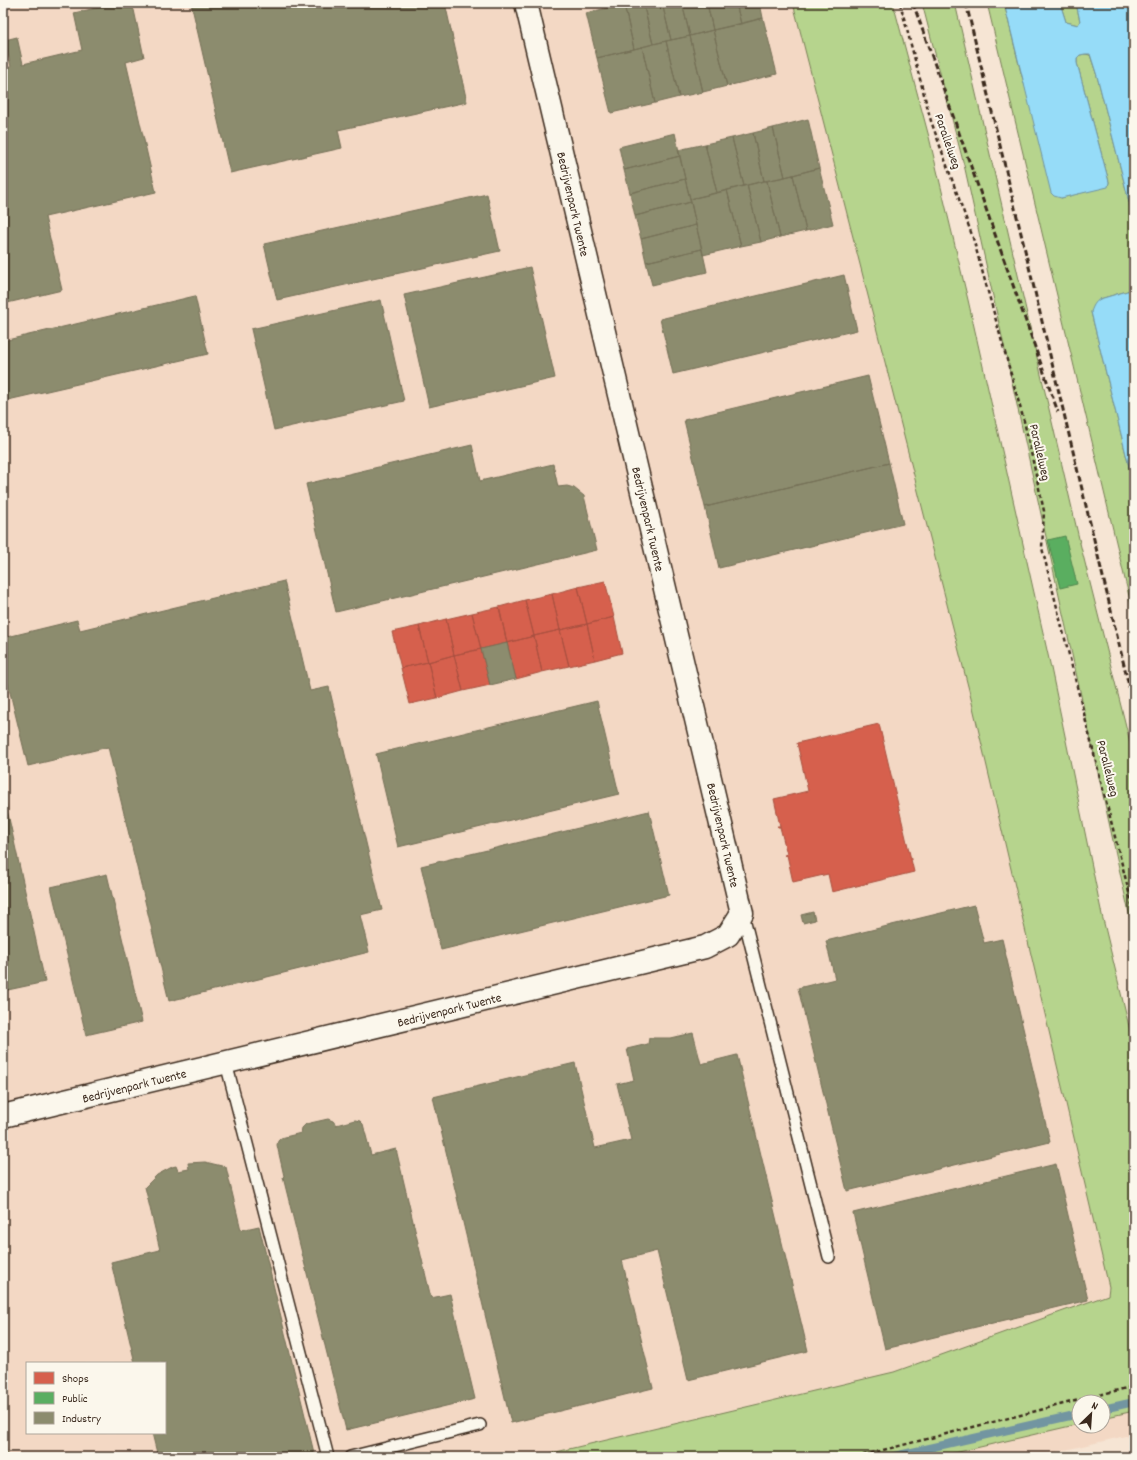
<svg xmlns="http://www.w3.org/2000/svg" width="1137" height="1460" font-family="Dekko,sans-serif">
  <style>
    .built { fill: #f3d8c4; fill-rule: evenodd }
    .green { fill: #b6d48d; stroke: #787f56 }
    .water { fill: #96dcf8; stroke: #7295a1 }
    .shops { fill: #d6604d; stroke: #a8503f }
    .public { fill: #5aae61; stroke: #51864d }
    .industry { fill: #8c8c6e; stroke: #746f56 }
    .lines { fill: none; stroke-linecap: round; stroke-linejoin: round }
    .stream { stroke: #7295a1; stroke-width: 8 }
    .lane-casing { stroke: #3b2a1e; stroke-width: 14 }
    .street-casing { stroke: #3b2a1e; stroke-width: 25 }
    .path { stroke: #3b2a1e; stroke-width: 2.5; stroke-dasharray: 4 3; stroke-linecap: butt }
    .lane { stroke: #fbf7ec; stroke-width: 11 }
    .street { stroke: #fbf7ec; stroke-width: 22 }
    .rail { stroke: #3b2a1e; stroke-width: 3; stroke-dasharray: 6 3; stroke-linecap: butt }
    .labels { text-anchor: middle; stroke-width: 4; stroke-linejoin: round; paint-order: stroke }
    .street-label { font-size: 13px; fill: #3b2a1e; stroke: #fbf7ec }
  </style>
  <rect width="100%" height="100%" fill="#f6e5d4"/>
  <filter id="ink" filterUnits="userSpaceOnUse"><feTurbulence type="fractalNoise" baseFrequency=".025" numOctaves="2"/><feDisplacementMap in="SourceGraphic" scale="8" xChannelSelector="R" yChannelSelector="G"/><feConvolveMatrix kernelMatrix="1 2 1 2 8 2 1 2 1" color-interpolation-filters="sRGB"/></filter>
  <g filter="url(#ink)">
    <path class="built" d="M 3,3 L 817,3 L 1134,1302 L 1134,1434 L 1035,1457 L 3,1457 ZM 27,1363 L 165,1363 L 165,1433 L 27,1433 ZM 1079,1402 L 1103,1402 L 1103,1426 L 1079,1426 Z"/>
    <path class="green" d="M 793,3 L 893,3 L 929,137 L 968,300 L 1051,668 L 1102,915 L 1134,1047 L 1134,1411 L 1103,1418 L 1103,1402 L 1079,1402 L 1079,1424 L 937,1457 L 535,1457 L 894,1372 L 1108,1295 L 1109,1287 L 969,690 Z
      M 922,3 L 955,3 L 1080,543 L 1134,758 L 1134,936 L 965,169 Z
      M 987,3 L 1004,3 L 1021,73 L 1061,198 L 1108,186 L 1109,182 L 1077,63 L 1077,58 L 1080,55 L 1085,54 L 1090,55 L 1097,76 L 1134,221 L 1134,289 L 1100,299 L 1091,312 L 1134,487 L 1134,617 Z
      M 1060,3 L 1076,3 L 1080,21 L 1078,25 L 1066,22 Z"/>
    <path class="water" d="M 1004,3 L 1060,3 L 1066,22 L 1078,25 L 1080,21 L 1076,3 L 1134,3 L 1134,221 L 1097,76 L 1090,54 L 1085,54 L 1080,55 L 1077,58 L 1077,63 L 1109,182 L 1108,187 L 1061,198 L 1054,196 L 1051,193 Z
      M 1134,289 L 1134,487 L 1091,312 C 1093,306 1095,302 1100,299 Z"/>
    <path class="shops" d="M 605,581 L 614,617 L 587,624 L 578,587 Z
      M 578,587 L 587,624 L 560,630 L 552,594 Z
      M 552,594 L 560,630 L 534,636 L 525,600 Z
      M 525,600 L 534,636 L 507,643 L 499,607 Z
      M 499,607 L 507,643 L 481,649 L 472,613 Z
      M 472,613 L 481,649 L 454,655 L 446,619 Z
      M 614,617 L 622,653 L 595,660 L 587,624 Z
      M 446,619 L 454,655 L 428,662 L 419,626 Z
      M 587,624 L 595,660 L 569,666 L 560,630 Z
      M 419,626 L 428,662 L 401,668 L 392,632 Z
      M 560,630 L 569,666 L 542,672 L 534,636 Z
      M 534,636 L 542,672 L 516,679 L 507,643 Z
      M 481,649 L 490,685 L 463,691 L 454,655 Z
      M 454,655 L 463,691 L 437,698 L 428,662 Z
      M 428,662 L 437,698 L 410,704 L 401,668 Z
      M 879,724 L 914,872 L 832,892 L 828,874 L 793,882 L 787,855 L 785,856 L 784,855 L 787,854 L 780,827 L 778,827 L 777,826 L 780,826 L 774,799 L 808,791 L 797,743 Z"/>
    <path class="public" d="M 1065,536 L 1077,584 L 1060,588 L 1048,540 Z"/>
    <path class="industry" d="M 118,3 L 129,4 L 134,10 L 144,57 L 126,62 L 156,192 L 45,217 L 62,290 L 3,304 L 3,68 L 11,67 L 5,40 L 17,37 L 23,64 L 82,50 L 74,13 Z
      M 191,3 L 445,3 L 467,102 L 338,130 L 342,148 L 230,173 Z
      M 643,3 L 653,44 L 634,49 L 624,4 Z
      M 643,3 L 662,3 L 671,40 L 653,44 Z
      M 662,3 L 682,3 L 690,36 L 671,40 Z
      M 682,3 L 707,3 L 713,30 L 690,36 Z
      M 707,3 L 736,3 L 741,24 L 713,30 Z
      M 736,3 L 760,3 L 763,18 L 741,24 Z
      M 624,4 L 634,49 L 597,58 L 586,13 Z
      M 763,18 L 777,74 L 727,86 L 713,30 Z
      M 713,30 L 727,86 L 703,92 L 690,36 Z
      M 690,36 L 703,92 L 679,97 L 666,41 Z
      M 666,41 L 679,97 L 655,103 L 642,47 Z
      M 642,47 L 655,103 L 611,113 L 597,58 Z
      M 808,119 L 819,168 L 785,177 L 773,128 Z
      M 773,128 L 785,177 L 764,181 L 753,133 Z
      M 675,133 L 680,156 L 624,170 L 619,147 Z
      M 753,133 L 764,181 L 744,186 L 732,138 Z
      M 732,138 L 744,186 L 717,193 L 705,144 Z
      M 705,144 L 717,193 L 690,199 L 678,150 Z
      M 680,156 L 685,179 L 630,193 L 624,170 Z
      M 819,168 L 833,224 L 806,231 L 793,175 Z
      M 793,175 L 806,231 L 780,237 L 767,181 Z
      M 685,179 L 691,202 L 635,216 L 630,193 Z
      M 764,181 L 767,181 L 780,237 L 761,242 L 747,185 Z
      M 747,185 L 761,242 L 741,246 L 727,190 Z
      M 727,190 L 741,246 L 703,255 L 690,199 Z
      M 487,194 L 500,251 L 277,300 L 264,244 Z
      M 691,202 L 696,225 L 641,239 L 635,216 Z
      M 696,225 L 702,249 L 646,262 L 641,239 Z
      M 702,249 L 707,272 L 652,285 L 646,262 Z
      M 530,267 L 555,378 L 429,407 L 404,295 Z
      M 844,275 L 857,330 L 673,374 L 660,319 Z
      M 195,296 L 208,354 L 8,400 L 3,376 L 3,341 Z
      M 381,300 L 404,401 L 274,430 L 251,329 Z
      M 868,376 L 889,463 L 705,507 L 684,420 Z
      M 472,445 L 480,481 L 553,464 L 558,487 L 567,486 L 574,488 L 584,496 L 597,550 L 336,612 L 306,484 Z
      M 889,463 L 903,524 L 719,568 L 705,507 Z
      M 284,581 L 310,691 L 329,687 L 382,910 L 360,915 L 369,952 L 169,1001 L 108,747 L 28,766 L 3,664 L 3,638 L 77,620 L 80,630 Z
      M 507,643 L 516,679 L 490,685 L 481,649 Z
      M 597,701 L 619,794 L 398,847 L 376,754 Z
      M 3,791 L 45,982 L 3,991 Z
      M 649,811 L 669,895 L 441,950 L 421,866 Z
      M 107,874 L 142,1022 L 86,1035 L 51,887 Z
      M 974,905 L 984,943 L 1002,939 L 1050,1142 L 847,1191 L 798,988 L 835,979 L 826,941 Z
      M 813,912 L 815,920 L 803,923 L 801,915 Z
      M 693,1033 L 701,1064 L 737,1055 L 808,1351 L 688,1380 L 657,1251 L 622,1260 L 653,1388 L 511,1423 L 433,1097 L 575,1063 L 595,1148 L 631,1140 L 617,1084 L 634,1080 L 627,1049 L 648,1044 L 649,1038 L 671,1038 Z
      M 328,1119 L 333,1121 L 336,1125 L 355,1120 L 360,1121 L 363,1124 L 371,1155 L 396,1149 L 431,1298 L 450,1294 L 475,1399 L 346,1430 L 283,1177 L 284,1176 L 277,1145 L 278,1141 L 281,1138 L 301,1133 L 302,1128 L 306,1124 Z
      M 205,1162 L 226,1167 L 241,1230 L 259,1226 L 315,1457 L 158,1457 L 152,1433 L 165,1433 L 165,1363 L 135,1363 L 111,1262 L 160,1250 L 145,1187 L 157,1175 L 172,1167 L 176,1166 L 178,1171 L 189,1169 L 188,1163 Z
      M 1056,1164 L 1088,1300 L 885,1349 L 853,1213 Z
      M 3,1437 L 8,1457 L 3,1457 Z"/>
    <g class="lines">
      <path class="stream" d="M 1103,1409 L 1134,1402
        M 890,1457 L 1079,1414"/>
      <g class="lane-casing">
        <path id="lane" d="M 743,914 L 829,1257
          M 226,1063 L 328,1457
          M 350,1457 L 480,1425"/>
      </g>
      <g class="street-casing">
        <path id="street" d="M 3,1116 L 705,947 L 728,935 L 742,913 L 526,3"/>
      </g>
      <path class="path" d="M 900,3 L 931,121 L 973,238 L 1024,421 L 1044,511 L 1042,548 L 1134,912
        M 856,1457 L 1134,1386"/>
      <use href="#lane" class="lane"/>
      <use href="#street" class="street"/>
      <path class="rail" d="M 913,3 L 1058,412
        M 966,3 L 1134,707"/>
    </g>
  </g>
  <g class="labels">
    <g class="street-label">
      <text transform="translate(949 141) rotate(71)" y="5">Parallelweg</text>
      <text transform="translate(574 204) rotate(77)" y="5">Bedrijvenpark Twente</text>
      <text transform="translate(1041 452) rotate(77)" y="5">Parallelweg</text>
      <text transform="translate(649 519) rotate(77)" y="5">Bedrijvenpark Twente</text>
      <text transform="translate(1109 768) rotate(76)" y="5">Parallelweg</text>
      <text transform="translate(724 835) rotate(77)" y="5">Bedrijvenpark Twente</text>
      <text transform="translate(449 1009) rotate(-14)" y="5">Bedrijvenpark Twente</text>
      <text transform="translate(134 1085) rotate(-14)" y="5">Bedrijvenpark Twente</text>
    </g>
  </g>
  <rect width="1137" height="1460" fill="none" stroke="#fbf7ec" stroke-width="16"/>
  <rect x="8" y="8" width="1121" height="1444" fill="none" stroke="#3b2a1e" stroke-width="1.5" filter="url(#ink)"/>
  <rect x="26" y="1362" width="140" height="72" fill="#fbf7ec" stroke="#aea59a"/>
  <rect x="34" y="1372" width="20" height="12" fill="#d6604d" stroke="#aea59a"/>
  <text x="62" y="1382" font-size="12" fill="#3b2a1e">Shops</text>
  <rect x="34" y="1392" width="20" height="12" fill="#5aae61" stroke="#aea59a"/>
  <text x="62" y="1402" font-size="12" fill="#3b2a1e">Public</text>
  <rect x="34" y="1412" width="20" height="12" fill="#8c8c6e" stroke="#aea59a"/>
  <text x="62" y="1422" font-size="12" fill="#3b2a1e">Industry</text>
  <g transform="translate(1091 1414) rotate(25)"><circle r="19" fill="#fbf7ec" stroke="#aea59a"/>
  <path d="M0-3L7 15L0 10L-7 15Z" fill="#3b2a1e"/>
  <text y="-6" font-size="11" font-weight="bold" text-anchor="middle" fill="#3b2a1e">N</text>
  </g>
</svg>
